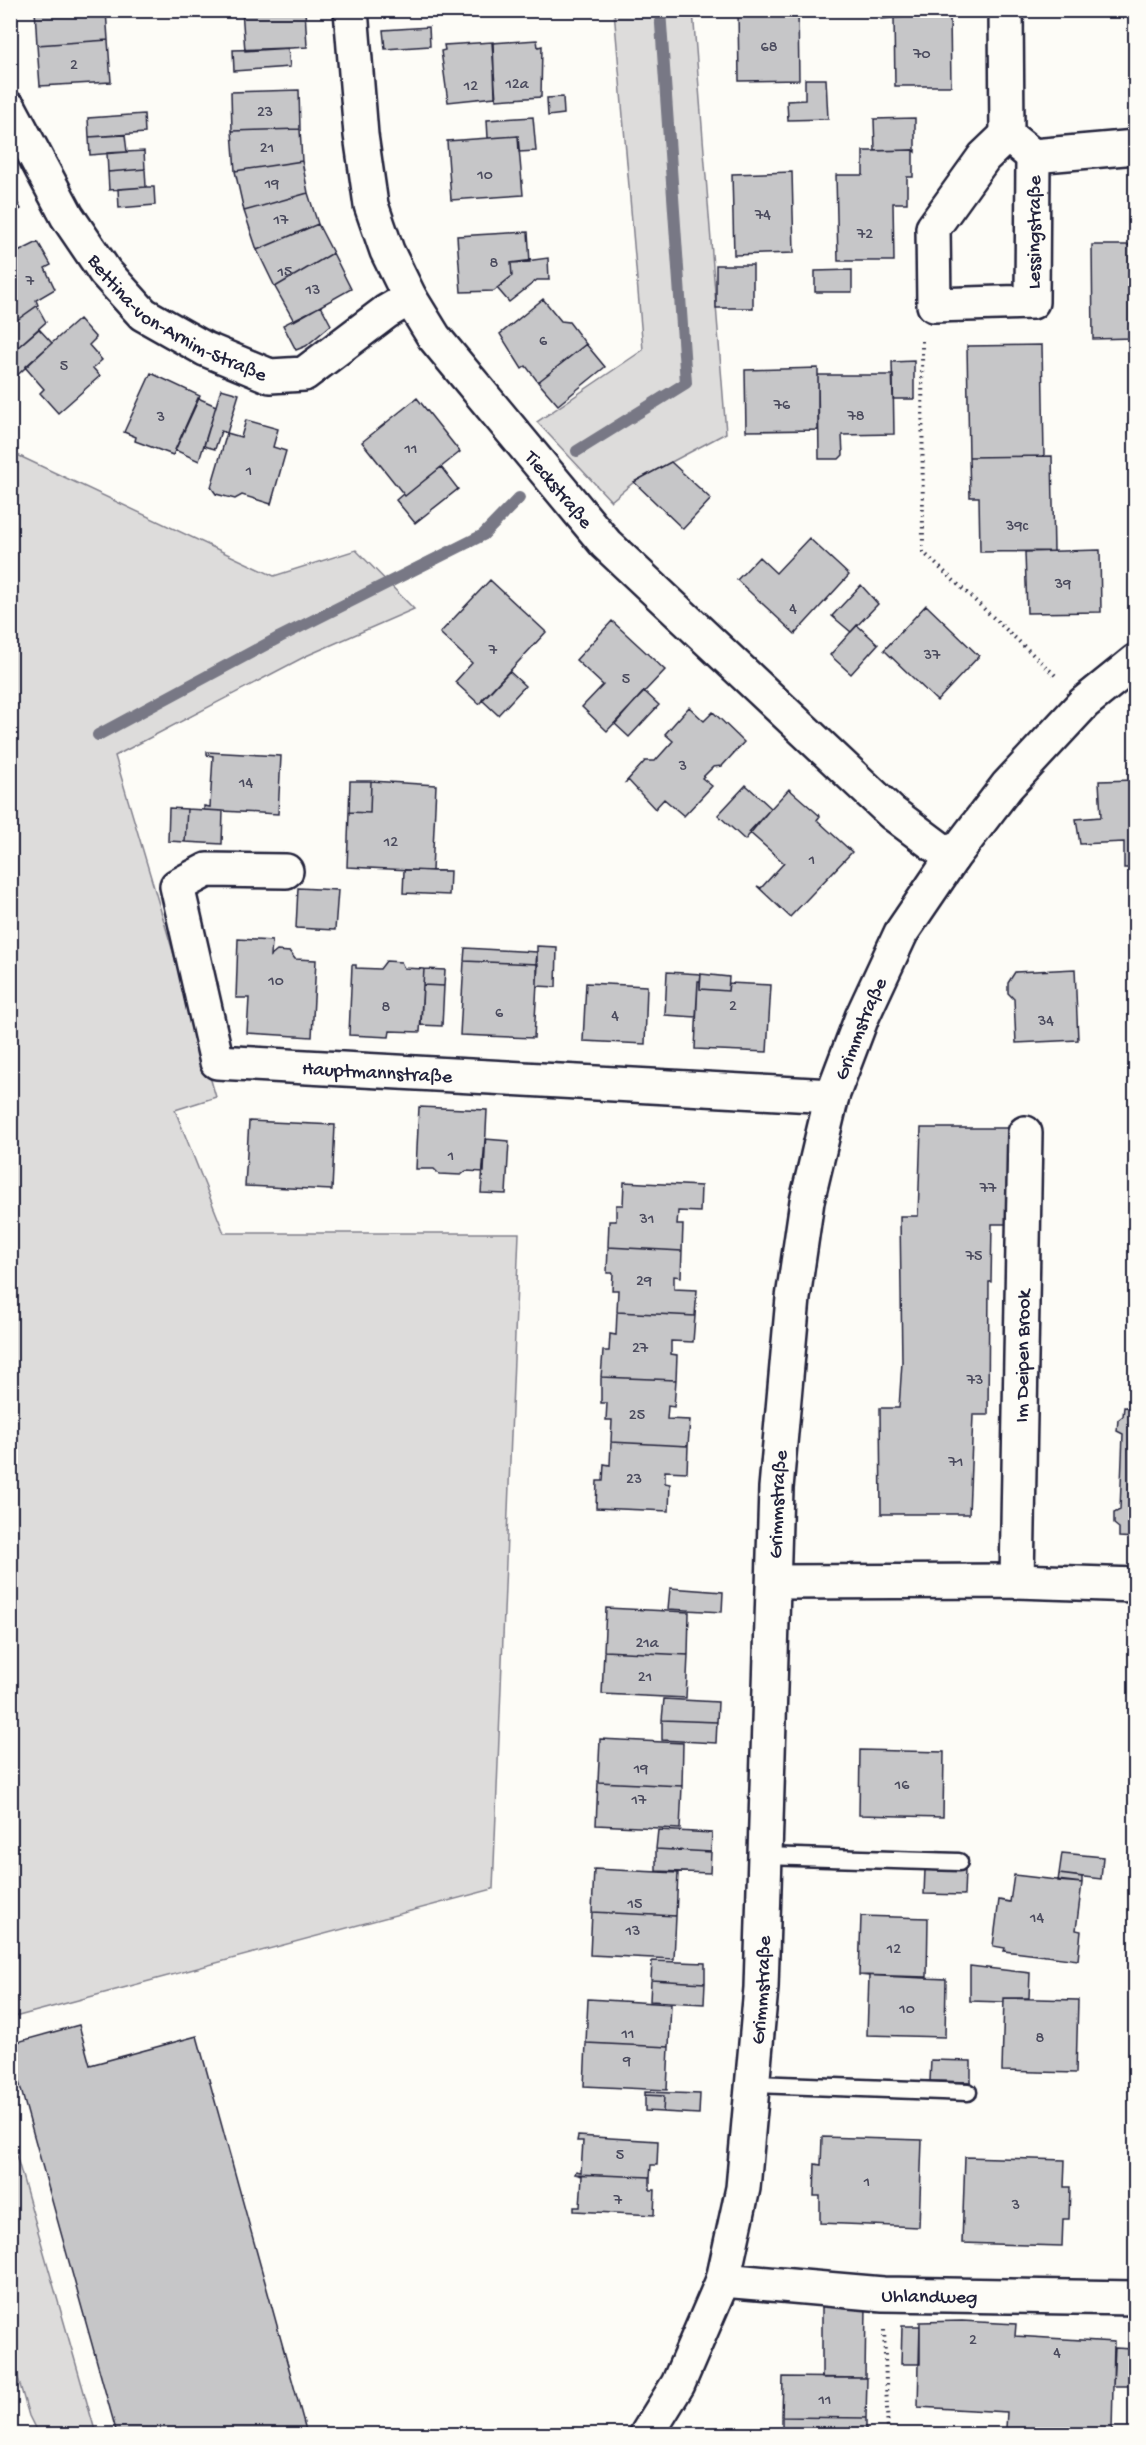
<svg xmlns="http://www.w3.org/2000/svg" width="1146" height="2445" font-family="'Gochi Hand',sans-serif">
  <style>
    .green { fill: #dddcdb; stroke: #807f8b; stroke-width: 1.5 }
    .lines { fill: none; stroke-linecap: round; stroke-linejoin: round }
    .stream { stroke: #787885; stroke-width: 12 }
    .building { fill: #c6c6c8; stroke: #22223b; stroke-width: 1.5 }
    .service-casing { stroke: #22223b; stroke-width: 21 }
    .minor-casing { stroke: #22223b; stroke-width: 38 }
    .path { stroke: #22223b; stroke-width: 4; stroke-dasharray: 1.5 4.5; stroke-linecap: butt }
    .service { stroke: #fdfcf7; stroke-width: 16 }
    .minor { stroke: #fdfcf7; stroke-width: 33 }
    .labels { text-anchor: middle; stroke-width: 6; stroke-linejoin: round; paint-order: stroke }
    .number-label { font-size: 16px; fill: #4b4b5e }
    .street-label { font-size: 20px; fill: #22223b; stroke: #fdfcf7 }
  </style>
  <rect width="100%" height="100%" fill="#fdfcf7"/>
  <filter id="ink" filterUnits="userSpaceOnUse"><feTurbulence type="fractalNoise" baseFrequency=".0167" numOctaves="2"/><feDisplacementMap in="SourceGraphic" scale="12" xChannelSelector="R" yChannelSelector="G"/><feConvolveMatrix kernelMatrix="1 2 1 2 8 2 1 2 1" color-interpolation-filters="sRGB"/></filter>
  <g filter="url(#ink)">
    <path class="green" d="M 614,11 L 693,11 L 726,433 L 634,482 L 611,501 L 537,422 L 643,350 Z
      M 11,452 L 274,576 L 356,550 L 414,609 L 306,656 L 115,756 L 216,1097 L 175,1110 L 224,1233 L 519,1233 L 493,1889 L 11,2018 Z
      M 10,2137 L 11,2137 L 96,2434 L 38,2434 L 29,2416 L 11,2354 Z"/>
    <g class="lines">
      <path class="stream" d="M 577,451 L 686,383 L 660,10
        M 98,735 L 280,637 L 483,535 L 519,498"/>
    </g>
    <path class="building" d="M 35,10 L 106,10 L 108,40 L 37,45 Z
      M 242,10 L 305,10 L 307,47 L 245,51 Z
      M 738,10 L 798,10 L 799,80 L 739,81 Z
      M 881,10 L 921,10 L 921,16 L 881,19 Z
      M 950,16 L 951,86 L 895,86 L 894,17 Z
      M 429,27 L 430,46 L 385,49 L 383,30 Z
      M 108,40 L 111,82 L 40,86 L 37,45 Z
      M 537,40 L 538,47 L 542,46 L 541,97 L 496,100 L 492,43 Z
      M 493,42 L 495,97 L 448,102 L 441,51 L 445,50 L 444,45 Z
      M 288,48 L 290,67 L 234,71 L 233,50 Z
      M 805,79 L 826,79 L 828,119 L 788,120 L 787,101 L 805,100 Z
      M 299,90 L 300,129 L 232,131 L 231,92 Z
      M 563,97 L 564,114 L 548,116 L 547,98 Z
      M 144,114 L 145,133 L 89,137 L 88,118 Z
      M 533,117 L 536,151 L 519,152 L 518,136 L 488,138 L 487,120 Z
      M 915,118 L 915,152 L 913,150 L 875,151 L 874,119 Z
      M 300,129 L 302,161 L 235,171 L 232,131 Z
      M 125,135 L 127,152 L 90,155 L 89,137 Z
      M 518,136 L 523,195 L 451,200 L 447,141 Z
      M 913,150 L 913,177 L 907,177 L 907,203 L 893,203 L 894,261 L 838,261 L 836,175 L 863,175 L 863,151 Z
      M 144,151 L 145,169 L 108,172 L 107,153 Z
      M 302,161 L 308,193 L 244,211 L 235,171 Z
      M 145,169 L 146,187 L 109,190 L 108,172 Z
      M 792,172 L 794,253 L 734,255 L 732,174 Z
      M 146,187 L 154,187 L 155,205 L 119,208 L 118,189 Z
      M 10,190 L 21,209 L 10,215 Z
      M 1131,192 L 1136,192 L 1136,279 L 1133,279 Z
      M 308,193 L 318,224 L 257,250 L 244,211 Z
      M 318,224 L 333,253 L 275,287 L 257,250 Z
      M 528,232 L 530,262 L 511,263 L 512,276 L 494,291 L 461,292 L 457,236 Z
      M 38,242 L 51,265 L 45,268 L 55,289 L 36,300 L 38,305 L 10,325 L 10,256 Z
      M 1092,245 L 1132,245 L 1133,338 L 1093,339 Z
      M 333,253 L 351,289 L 294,321 L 275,287 Z
      M 548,258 L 549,280 L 537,280 L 509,302 L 497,288 L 512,276 L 511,263 Z
      M 716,265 L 753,265 L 753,308 L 716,308 Z
      M 852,270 L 852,292 L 815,292 L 815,271 Z
      M 543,299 L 561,321 L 569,322 L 586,344 L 538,382 L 526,366 L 522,369 L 500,334 Z
      M 37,306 L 46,322 L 10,354 L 10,325 Z
      M 321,306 L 331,325 L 306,346 L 296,350 L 283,325 Z
      M 79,319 L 96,338 L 89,345 L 102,360 L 93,368 L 100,376 L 58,413 L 40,393 L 44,389 L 25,367 Z
      M 39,329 L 52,343 L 11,381 L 10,354 Z
      M 586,344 L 605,367 L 558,405 L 538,382 Z
      M 1042,345 L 1044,456 L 969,457 L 967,346 Z
      M 914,361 L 914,399 L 893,399 L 892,362 Z
      M 818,368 L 818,430 L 746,431 L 745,370 Z
      M 151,373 L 200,396 L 173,455 L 135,441 L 136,437 L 124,432 Z
      M 818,375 L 893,375 L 894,434 L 842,435 L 843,455 L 839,459 L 819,459 Z
      M 221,389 L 239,394 L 227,433 L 221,431 L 215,449 L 204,446 Z
      M 198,398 L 216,406 L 199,461 L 175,450 Z
      M 417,398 L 460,452 L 405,496 L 362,442 Z
      M 246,420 L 278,429 L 273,447 L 286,451 L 271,504 L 242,495 L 235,499 L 216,494 L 211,487 L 227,433 L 241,437 Z
      M 1052,456 L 1054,551 L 980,552 L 979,497 L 970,497 L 969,457 Z
      M 671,462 L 711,499 L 683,529 L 634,482 Z
      M 441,467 L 458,489 L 415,523 L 396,500 L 403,494 L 405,496 Z
      M 809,538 L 849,575 L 795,634 L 737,580 L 759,557 L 776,573 Z
      M 1100,550 L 1101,612 L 1027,613 L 1025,552 Z
      M 490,580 L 546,632 L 479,704 L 455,682 L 472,663 L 440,633 Z
      M 861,585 L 878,604 L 851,632 L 832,616 Z
      M 926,605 L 979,656 L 937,701 L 884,650 Z
      M 612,621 L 665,670 L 607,731 L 582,707 L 603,685 L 576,660 Z
      M 857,625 L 878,644 L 851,674 L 830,655 Z
      M 509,671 L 525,686 L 498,715 L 482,700 Z
      M 644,691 L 659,705 L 629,737 L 615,724 Z
      M 689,707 L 704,721 L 713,712 L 744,742 L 722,766 L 713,767 L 702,778 L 712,786 L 684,816 L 664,799 L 655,809 L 629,781 L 626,782 L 645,761 L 655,761 L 673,741 L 665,734 Z
      M 207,752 L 281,756 L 278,814 L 204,810 L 204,806 L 210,807 L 213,756 L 207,755 Z
      M 1136,780 L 1136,868 L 1124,868 L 1124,842 L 1080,844 L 1076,819 L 1101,817 L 1099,781 Z
      M 350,781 L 371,781 L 370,813 L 349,812 Z
      M 371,781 L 436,785 L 432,871 L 347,867 L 349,812 L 370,813 Z
      M 746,785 L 771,808 L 745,840 L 718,815 Z
      M 789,789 L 820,816 L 817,820 L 852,852 L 790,917 L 757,886 L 761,888 L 784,863 L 749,832 Z
      M 169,808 L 187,809 L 185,842 L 168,841 Z
      M 187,809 L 223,811 L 222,844 L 185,842 Z
      M 404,870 L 450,871 L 449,895 L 403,893 Z
      M 298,888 L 338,890 L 335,930 L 296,928 Z
      M 238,939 L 272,941 L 271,956 L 277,951 L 290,952 L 295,959 L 316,960 L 312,1037 L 247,1033 L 249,998 L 236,998 Z
      M 537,946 L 557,947 L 556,987 L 537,986 Z
      M 465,948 L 537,952 L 536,964 L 464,961 Z
      M 386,961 L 401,962 L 404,968 L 424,969 L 420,1032 L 390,1031 L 389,1037 L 349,1035 L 352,965 L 356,965 L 356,968 L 380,969 Z
      M 464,961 L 538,964 L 534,1038 L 460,1035 Z
      M 424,969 L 445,970 L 444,986 L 423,985 Z
      M 1075,969 L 1078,1040 L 1016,1043 L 1014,999 L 1008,993 L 1008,983 L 1015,972 Z
      M 667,972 L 701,974 L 700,981 L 698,981 L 696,1017 L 665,1015 Z
      M 701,974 L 729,977 L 728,991 L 700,989 Z
      M 698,981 L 700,981 L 700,989 L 728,991 L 729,983 L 771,985 L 767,1052 L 695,1049 Z
      M 586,983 L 647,986 L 645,1044 L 583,1041 Z
      M 423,985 L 444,986 L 442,1026 L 421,1025 Z
      M 419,1107 L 487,1110 L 484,1172 L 466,1171 L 461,1175 L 439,1174 L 434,1169 L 416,1169 Z
      M 249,1121 L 335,1125 L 332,1190 L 245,1186 Z
      M 921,1128 L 1007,1128 L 1007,1224 L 992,1224 L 991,1282 L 989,1282 L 988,1415 L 973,1415 L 969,1514 L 881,1514 L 880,1408 L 899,1408 L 902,1362 L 900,1216 L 918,1216 Z
      M 485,1139 L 509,1141 L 506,1194 L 481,1193 Z
      M 624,1182 L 701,1186 L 700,1212 L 678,1211 L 677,1225 L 683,1225 L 682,1251 L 608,1247 L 609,1221 L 616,1221 L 616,1205 L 623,1205 Z
      M 608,1247 L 682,1251 L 681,1277 L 674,1276 L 674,1289 L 697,1290 L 695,1316 L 617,1312 L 618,1290 L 612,1290 L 613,1273 L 607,1273 Z
      M 617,1312 L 695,1316 L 693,1342 L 671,1341 L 671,1354 L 677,1355 L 676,1380 L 601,1377 L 603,1351 L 609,1351 L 610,1334 L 616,1335 Z
      M 601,1377 L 676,1380 L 674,1407 L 668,1406 L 667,1419 L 690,1420 L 688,1446 L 611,1442 L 612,1420 L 606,1420 L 607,1403 L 601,1403 Z
      M 1124,1407 L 1136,1408 L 1136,1538 L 1119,1537 L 1119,1528 L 1114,1524 L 1114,1513 L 1120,1510 L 1123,1434 L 1117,1431 L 1118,1420 L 1123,1416 Z
      M 611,1442 L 688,1446 L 687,1472 L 665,1471 L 665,1483 L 670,1484 L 669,1511 L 596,1508 L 597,1481 L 603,1481 L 604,1464 L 610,1465 Z
      M 670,1588 L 723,1592 L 722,1612 L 668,1609 Z
      M 606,1608 L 689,1612 L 688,1655 L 604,1651 Z
      M 604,1651 L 688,1655 L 686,1698 L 602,1694 Z
      M 664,1699 L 718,1702 L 717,1722 L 662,1720 Z
      M 662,1720 L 717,1722 L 716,1743 L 662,1740 Z
      M 600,1739 L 683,1743 L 682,1786 L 598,1782 Z
      M 860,1750 L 944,1752 L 943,1817 L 859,1815 Z
      M 598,1782 L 682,1786 L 680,1829 L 596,1825 Z
      M 658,1830 L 712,1833 L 711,1852 L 656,1849 Z
      M 656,1849 L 711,1852 L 710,1873 L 656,1871 Z
      M 1062,1853 L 1103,1857 L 1101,1879 L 1059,1874 Z
      M 594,1869 L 678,1873 L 676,1916 L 592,1912 Z
      M 925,1869 L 965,1870 L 964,1895 L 924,1894 Z
      M 1059,1874 L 1082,1877 L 1082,1883 L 1058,1881 Z
      M 1014,1875 L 1082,1883 L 1076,1930 L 1081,1931 L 1078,1960 L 1004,1951 L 1005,1948 L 993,1946 L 999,1900 L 1010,1902 Z
      M 592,1912 L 676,1916 L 674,1959 L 590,1955 Z
      M 861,1916 L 928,1918 L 927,1977 L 859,1975 Z
      M 652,1961 L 705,1963 L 705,1983 L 651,1980 Z
      M 970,1966 L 1030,1973 L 1029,1998 L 1004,1998 L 1004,2002 L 970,2001 Z
      M 859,1975 L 946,1979 L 945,2037 L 867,2035 L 869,1976 Z
      M 651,1980 L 705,1983 L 704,2004 L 650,2001 Z
      M 1004,1998 L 1078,2000 L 1076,2073 L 1002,2071 Z
      M 588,1999 L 671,2004 L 669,2047 L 586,2043 Z
      M 79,2025 L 90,2065 L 197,2036 L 307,2434 L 117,2434 L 10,2050 L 10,2044 Z
      M 586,2043 L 669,2047 L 667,2090 L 584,2086 Z
      M 931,2060 L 971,2061 L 971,2082 L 930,2081 Z
      M 645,2092 L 700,2094 L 699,2114 L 663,2112 L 664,2096 L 645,2095 Z
      M 645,2095 L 664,2096 L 663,2112 L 645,2111 Z
      M 578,2136 L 658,2141 L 657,2165 L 651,2165 L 650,2177 L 575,2174 L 576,2171 L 581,2172 L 583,2141 L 577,2141 Z
      M 822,2137 L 922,2140 L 919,2227 L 820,2223 L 820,2196 L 814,2196 L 815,2164 L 821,2165 Z
      M 965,2157 L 1065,2160 L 1064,2187 L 1070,2187 L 1069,2219 L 1063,2219 L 1062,2246 L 962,2243 Z
      M 575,2174 L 650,2177 L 650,2190 L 655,2190 L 654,2215 L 574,2211 L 574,2207 L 580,2207 L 582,2176 Z
      M 822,2305 L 866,2305 L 865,2378 L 822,2378 Z
      M 962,2321 L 1016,2324 L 1015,2336 L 1114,2342 L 1112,2431 L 1006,2428 L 1007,2412 L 918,2407 L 920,2322 Z
      M 902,2326 L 920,2326 L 920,2364 L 901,2364 Z
      M 1115,2348 L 1133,2349 L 1132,2386 L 1113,2386 Z
      M 783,2377 L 867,2378 L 866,2418 L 782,2417 Z
      M 782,2417 L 866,2418 L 866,2434 L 782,2434 Z"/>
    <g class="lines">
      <g class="service-casing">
        <path id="service" d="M 764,1856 L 959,1862
          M 753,2084 L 968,2092"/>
      </g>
      <g class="minor-casing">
        <g id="minor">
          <path id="s1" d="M 351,10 L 361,135 L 371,205 L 387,251 L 410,298 L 434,337 L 606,544 L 892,813 L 952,858"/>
          <path d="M 1006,10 L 1007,135 L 1033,156 L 1136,147"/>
          <path id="s2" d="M 10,109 L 67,216 L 105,272 L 143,314 L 205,349 L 270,376 L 304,374 L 386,312 L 410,298"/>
          <path id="s3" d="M 1007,135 L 984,157 L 933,228 L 934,305 L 1032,302 L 1033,156"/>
          <path id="s4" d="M 286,871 L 207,870 L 177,886 L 217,1062 L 832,1096"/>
          <path id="s5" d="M 1017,1581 L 1025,1133"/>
          <path d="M 774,1582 L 1017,1581 L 1136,1585"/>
          <path id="s6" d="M 723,2280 L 883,2294 L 1136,2298"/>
          <path id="s7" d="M 647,2434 L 678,2384 L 723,2280 L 743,2188 L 761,1988 L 776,1488 L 793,1298 L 807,1201 L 832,1096 L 862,1017 L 901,933 L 952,858 L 1007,786 L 1084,703 L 1136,661"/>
        </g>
      </g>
      <path class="path" d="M 922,341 L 923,552 L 1057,677
        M 884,2330 L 888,2434
        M 10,2424 L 13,2434"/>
      <use href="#service" class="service"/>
      <use href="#minor" class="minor"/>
    </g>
  </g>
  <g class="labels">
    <g class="number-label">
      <text x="769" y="51">68</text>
      <text x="922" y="58">70</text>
      <text x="74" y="69">2</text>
      <text x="517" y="88">12a</text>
      <text x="471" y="90">12</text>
      <text x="265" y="116">23</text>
      <text x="267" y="152">21</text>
      <text x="485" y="179">10</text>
      <text x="272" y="188">19</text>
      <text x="763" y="219">74</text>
      <text x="281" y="224">17</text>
      <text x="865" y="238">72</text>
      <text x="494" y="267">8</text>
      <text x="285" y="276">15</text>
      <text x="30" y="285">7</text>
      <text x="313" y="294">13</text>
      <text x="543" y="345">6</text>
      <text x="64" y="370">5</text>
      <text x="782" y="409">76</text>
      <text x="856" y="420">78</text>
      <text x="161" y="421">3</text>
      <text x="411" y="453">11</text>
      <text x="249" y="475">1</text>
      <text x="1017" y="530">39c</text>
      <text x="1063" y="588">39</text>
      <text x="793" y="613">4</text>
      <text x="493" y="654">7</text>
      <text x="932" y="659">37</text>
      <text x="626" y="683">5</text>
      <text x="683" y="770">3</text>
      <text x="246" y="787">14</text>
      <text x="391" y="846">12</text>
      <text x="812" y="864">1</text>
      <text x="276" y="985">10</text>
      <text x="733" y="1010">2</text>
      <text x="386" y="1011">8</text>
      <text x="499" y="1017">6</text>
      <text x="615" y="1020">4</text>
      <text x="1046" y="1025">34</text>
      <text x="451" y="1160">1</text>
      <text x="988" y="1192">77</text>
      <text x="647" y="1223">31</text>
      <text x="974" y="1260">75</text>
      <text x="644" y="1285">29</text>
      <text x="640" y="1352">27</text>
      <text x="975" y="1384">73</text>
      <text x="637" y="1419">25</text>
      <text x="956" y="1466">71</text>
      <text x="634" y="1483">23</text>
      <text x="647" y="1647">21a</text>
      <text x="645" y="1681">21</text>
      <text x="641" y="1773">19</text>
      <text x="902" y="1789">16</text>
      <text x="639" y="1804">17</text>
      <text x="635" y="1908">15</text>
      <text x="1037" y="1922">14</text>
      <text x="633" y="1935">13</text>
      <text x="894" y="1953">12</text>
      <text x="907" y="2013">10</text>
      <text x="628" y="2038">11</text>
      <text x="1040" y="2042">8</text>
      <text x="627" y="2065">9</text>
      <text x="620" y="2159">5</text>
      <text x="867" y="2186">1</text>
      <text x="618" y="2204">7</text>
      <text x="1016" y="2209">3</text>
      <text x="973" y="2344">2</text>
      <text x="1057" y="2357">4</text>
      <text x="825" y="2404">11</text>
    </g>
    <g class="street-label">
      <text dy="7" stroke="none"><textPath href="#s3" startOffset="364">Lessingstraße</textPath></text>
      <text dy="7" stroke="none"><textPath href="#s2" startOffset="276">Bettina-von-Arnim-Straße</textPath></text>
      <text dy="7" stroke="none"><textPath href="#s1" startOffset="540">Tieckstraße</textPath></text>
      <text dy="7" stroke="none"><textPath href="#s7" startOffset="1437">Grimmstraße</textPath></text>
      <text dy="7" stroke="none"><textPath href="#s4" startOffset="454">Hauptmannstraße</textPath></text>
      <text dy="7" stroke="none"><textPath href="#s5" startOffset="225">Im Deipen Brook</textPath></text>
      <text dy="7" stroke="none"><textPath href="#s7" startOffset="951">Grimmstraße</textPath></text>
      <text dy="7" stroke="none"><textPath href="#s7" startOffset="465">Grimmstraße</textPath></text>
      <text dy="7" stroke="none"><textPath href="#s6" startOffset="207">Uhlandweg</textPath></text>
    </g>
  </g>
  <rect width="1146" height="2445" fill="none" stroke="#fdfcf7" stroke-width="36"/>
  <rect x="18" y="18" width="1110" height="2409" fill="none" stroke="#22223b" stroke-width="2" filter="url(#ink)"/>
</svg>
